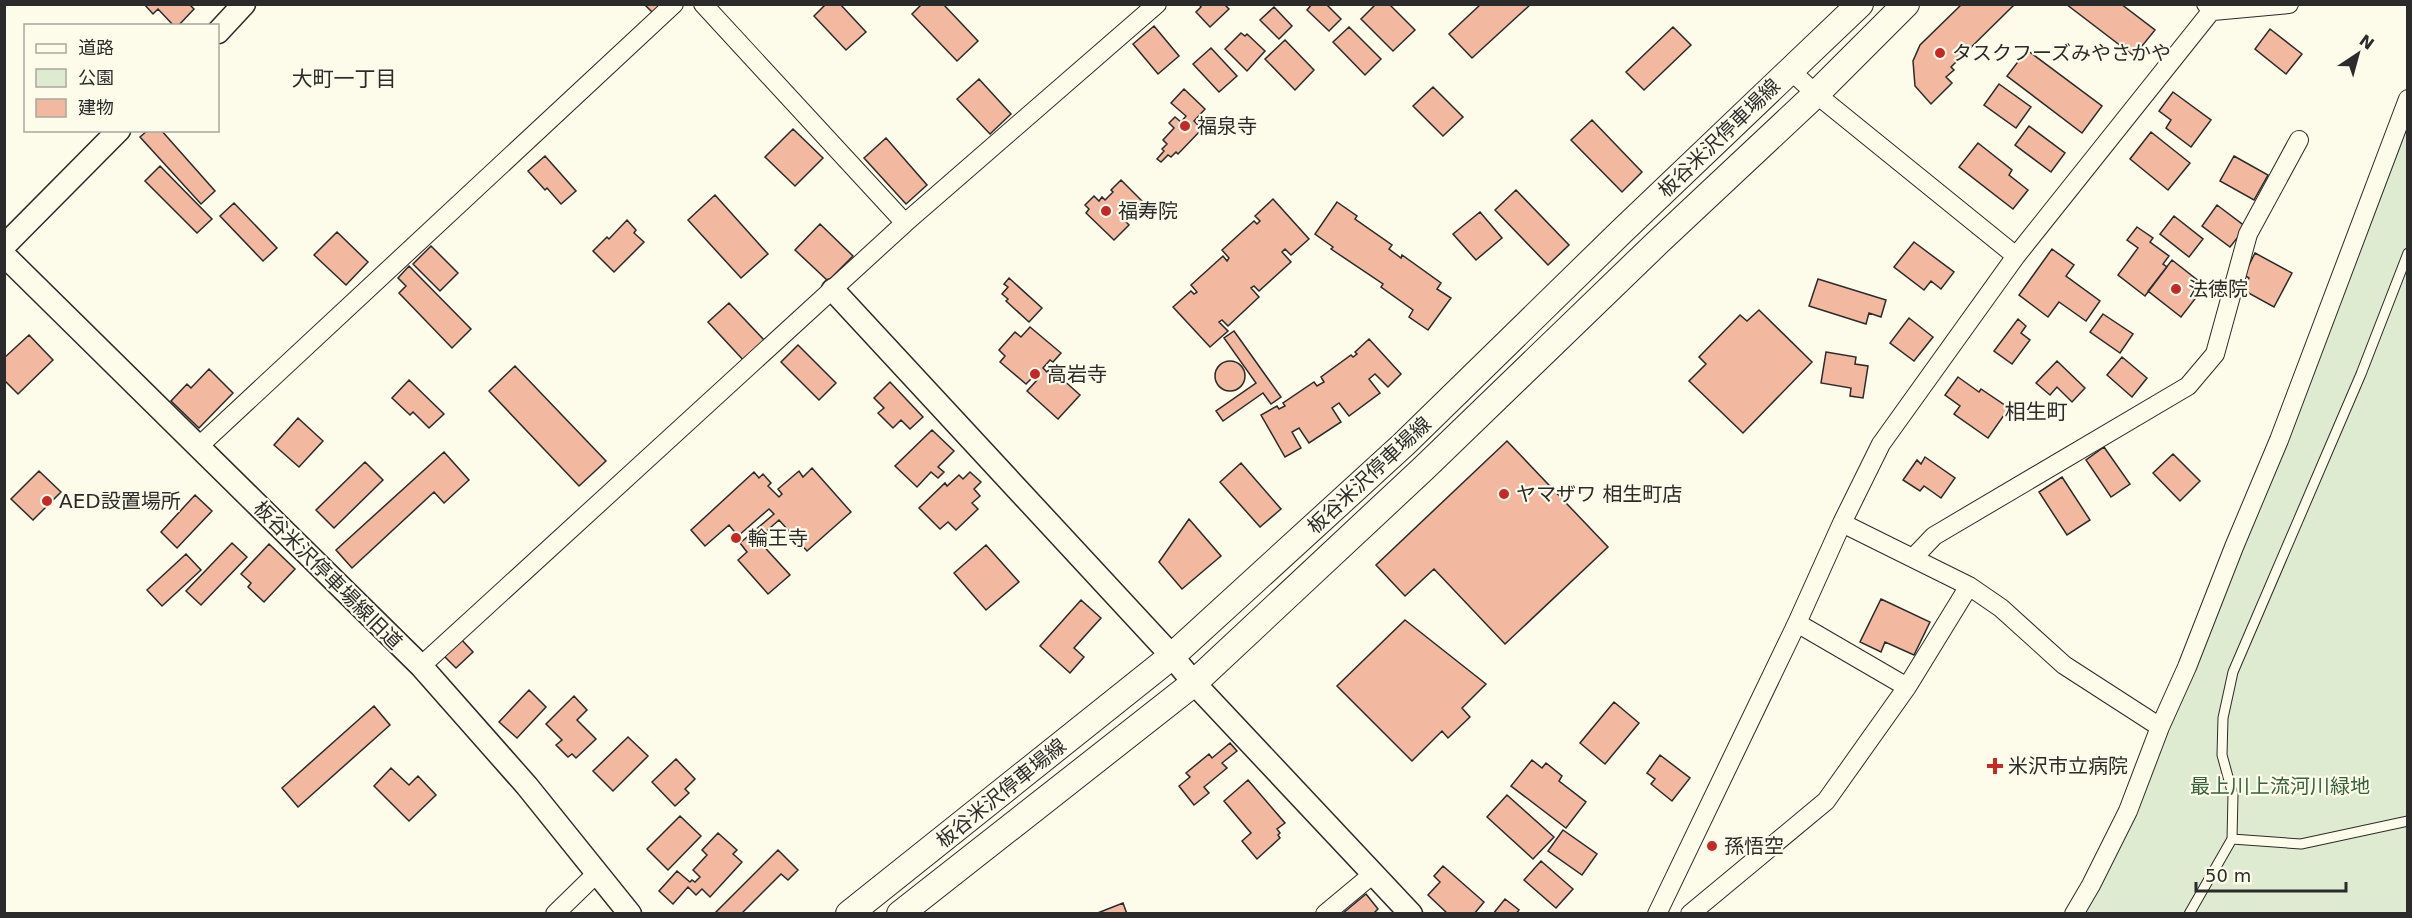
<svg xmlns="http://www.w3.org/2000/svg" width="2412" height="918" font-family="'DejaVu Sans','Noto Sans JP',sans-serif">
  <rect width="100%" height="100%" fill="#fdfbea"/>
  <path fill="#deebd1" stroke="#74746e" stroke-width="1.5" d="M2407,121V913L2080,914Z"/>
  <path fill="#f2b8a0" stroke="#2b2b2b" stroke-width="1.5" d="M144,4H189L194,9L178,26H174L158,9L153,14Z
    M644,4H661L653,13Z
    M826,4H840L866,32L846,50L814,16Z
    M922,4H943L978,41L957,61L912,14Z
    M1199,4H1224L1229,9L1210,27L1196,12L1201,7Z
    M1312,4H1326L1341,19L1329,31L1307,10Z
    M1376,4H1389L1415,30L1393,51L1361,19Z
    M1481,4H1531L1472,58L1449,34Z
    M1962,4H2015L1951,67L1954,70L1946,77L1952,83L1931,104L1915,86L1913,61L1920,45Z
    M2066,4H2121L2155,30L2134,56Z
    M1274,7L1292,26L1279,39L1260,20Z
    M1154,26L1179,56L1158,74L1133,44Z
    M1349,27L1381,59L1365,75L1333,42Z
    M1673,27L1691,45L1644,90L1626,72Z
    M2270,29L2302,54L2286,74L2255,49Z
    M1241,33L1245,36L1247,34L1265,51L1247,71L1225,49Z
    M1285,40L1314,70L1295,90L1265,59Z
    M1211,48L1237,76L1219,92L1193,64Z
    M2027,50L2102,106L2082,133L2007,76Z
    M979,79L1011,114L990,134L957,99Z
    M1999,84L2031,107L2016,128L1984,105Z
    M1433,87L1463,117L1443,136L1413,106Z
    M1184,89L1205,109L1194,121L1202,129L1178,154L1176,152L1171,157L1168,155L1161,162L1157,159L1164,151L1162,149L1167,144L1163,140L1174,128L1169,123L1175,117L1181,122L1186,116L1171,103Z
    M2173,92L2211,120L2191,147L2166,128L2171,120L2159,111Z
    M1592,120L1642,172L1622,192L1571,140Z
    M2029,126L2065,153L2051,172L2015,145Z
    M793,129L823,158L795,186L765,157Z
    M148,130H161L215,191L201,204L140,137Z
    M2151,132L2190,163L2168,190L2130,159Z
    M886,138L927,185L906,204L864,158Z
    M1978,143L2012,170L2009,175L2028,190L2013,209L1959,167Z
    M545,156L576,191L561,204L547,188L545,190L528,171Z
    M2234,156L2268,175L2254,200L2220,181Z
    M160,166L212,219L197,233L145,181Z
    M1121,180L1143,202L1132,213L1127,208L1120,215L1129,225L1114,240L1086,213L1089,209L1085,205L1094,196L1099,201L1102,197L1105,200L1113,192L1111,190Z
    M1516,190L1569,245L1548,265L1495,210Z
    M715,195L768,254L741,278L688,220Z
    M1273,199L1309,239L1291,255L1285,249L1282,252L1291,262L1259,291L1254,286L1251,288L1259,297L1228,326L1222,320L1219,322L1228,331L1210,347L1173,307L1191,291L1194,294L1197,292L1191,285L1223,256L1227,261L1229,258L1222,250L1254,221L1257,224L1260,221L1255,216Z
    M1337,202L1357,216L1355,219L1392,245L1389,249L1401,258L1402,255L1441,283L1437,289L1451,298L1428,330L1409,317L1413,310L1381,287L1383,284L1331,249L1333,247L1315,234Z
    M234,203L277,248L263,261L220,216Z
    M2217,205L2246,227L2230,247L2202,226Z
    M1480,212L1502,238L1476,260L1453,234Z
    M2174,216L2203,239L2189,257L2160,234Z
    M627,220L636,230L634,233L644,242L614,272L593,251L607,237L609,239Z
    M820,224L853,256L828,281L795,250Z
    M2137,227L2153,238L2150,242L2169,256L2163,264L2167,267L2145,296L2118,275L2138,248L2127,240Z
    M337,232L368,262L346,285L314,255Z
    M1914,242L1954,272L1941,289L1931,281L1924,290L1894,267Z
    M431,246L458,273L440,291L413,264Z
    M2052,249L2074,265L2066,276L2100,301L2086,321L2059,302L2048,317L2019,295Z
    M2255,253L2292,273L2274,307L2243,290L2249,278L2244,275Z
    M2172,260L2205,286L2181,317L2148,291Z
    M409,266L471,329L452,348L399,293L406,286L398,278Z
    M1009,278L1042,308L1029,322L1006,301L1008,299L1002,294L1008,287L1004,284Z
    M1818,279L1886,300L1881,317L1869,313L1866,324L1809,306Z
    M729,303L766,342L745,362L708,322Z
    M1759,310L1812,362L1743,433L1689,381L1706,364L1699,357L1740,315L1747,321Z
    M2103,314L2133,334L2120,353L2090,332Z
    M1909,318L1933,337L1914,361L1890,343Z
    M2018,319L2026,326L2021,333L2030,340L2012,364L1994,351Z
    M1030,327L1061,353L1053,362L1050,360L1043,368L1047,372L1050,368L1080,395L1058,419L1027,391L1038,379L1034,376L1026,384L1000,362L1005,356L999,350L1015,332L1021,337Z
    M1234,331L1281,397L1271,404L1263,393L1223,421L1216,411L1256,383L1224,338Z
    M29,335L53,360L18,394L4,380V358Z
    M1369,339L1401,374L1388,387L1375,374L1369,379L1380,393L1349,416L1339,403L1332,408L1341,422L1309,443L1299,428L1292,432L1301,448L1285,457L1261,415L1277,406L1279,409L1285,406L1283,403L1314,382L1317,386L1324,382L1321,377L1351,355L1353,357L1357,354L1355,352Z
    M798,345L836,383L819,400L781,362Z
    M1826,352L1856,357L1855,364L1868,366L1863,398L1850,396L1851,388L1821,383Z
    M2122,357L2147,378L2132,397L2107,375Z
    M2057,361L2085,388L2072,402L2057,387L2050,395L2036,383Z
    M1215 376a15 15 0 1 1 30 0a15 15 0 1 1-30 0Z
    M515,366L606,461L579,486L489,391Z
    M209,369L233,393L199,428L171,401L187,384L191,388Z
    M1958,377L1979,392L1981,389L2009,408L1988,438L1954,414L1960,406L1945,395Z
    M409,380L444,414L429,428L413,412L410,415L392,398Z
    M890,382L923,417L910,429L901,420L893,428L878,413L884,408L874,398Z
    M298,418L323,441L299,467L274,445Z
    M932,430L954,451L938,467L944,472L938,478L931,472L917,487L895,466Z
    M1507,441L1608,547L1505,644L1434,569L1405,596L1376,565Z
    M2104,447L2130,484L2111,497L2086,460Z
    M444,452L469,480L444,503L434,492L352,568L336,550Z
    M2173,454L2200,481L2180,501L2153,473Z
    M1925,457L1955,478L1941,498L1924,486L1920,491L1903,480L1917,460L1921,464Z
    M365,462L383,480L334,528L316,510Z
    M1241,463L1281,509L1260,527L1220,482Z
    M812,468L851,512L807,551L779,520L752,544L754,546L759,541L790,575L768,594L738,560L747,552L740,543L774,514L769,509L738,536L729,525L705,546L691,530L754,472L759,478L763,474L771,483L768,486L779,497L782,494L778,489L799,471L803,477Z
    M39,471L61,492L33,520L11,499Z
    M970,472L981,482L974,489L980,496L972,503L978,509L956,530L948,522L940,529L919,508L945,483L947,486L959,475L963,479Z
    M2062,477L2090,520L2067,535L2039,492Z
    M195,495L212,511L177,548L161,532Z
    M1189,519L1221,556L1182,589L1159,562Z
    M232,543L247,557L201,605L186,591Z
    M269,544L295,569L264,602L248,587L251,583L241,574Z
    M986,545L1019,582L986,610L954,573Z
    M186,554L201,570L162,606L147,590Z
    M1881,599L1930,622L1914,655L1885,642L1881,652L1860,642Z
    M1081,600L1101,618L1074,648L1084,657L1070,673L1040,646Z
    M1405,620L1486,684L1462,708L1470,717L1448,738L1442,731L1412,761L1337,686Z
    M460,638L473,652L456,668L443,655Z
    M529,690L546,707L517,738L499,722Z
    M574,696L587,710L577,720L596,739L576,758L572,754L568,757L556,745L562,740L546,724Z
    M1614,702L1639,723L1605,764L1580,743Z
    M374,706L390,725L298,807L282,788Z
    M628,737L648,756L613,791L593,771Z
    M1230,743L1237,751L1222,763L1227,768L1204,787L1209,793L1194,805L1179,786L1190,777L1186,773L1209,754L1212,758Z
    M1660,755L1690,778L1672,801L1651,784L1655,779L1647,773Z
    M676,759L695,779L685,789L689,793L675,806L652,782Z
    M1532,760L1542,768L1546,763L1562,776L1559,781L1586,802L1566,828L1511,786Z
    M391,768L409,785L418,776L436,795L409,821L374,786Z
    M1248,780L1285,823L1277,829L1280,833L1278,835L1280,838L1257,859L1242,841L1251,833L1224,801Z
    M1507,795L1554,837L1533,859L1487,817Z
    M680,816L701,836L668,870L647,849Z
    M1563,830L1597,854L1582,875L1548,851Z
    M718,833L737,850L733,854L742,862L710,897L702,889L696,895L688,887L673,904L659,891L677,871L690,882L692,880L695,882L700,877L693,870L707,855L702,850Z
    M778,850L798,870L788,880L781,874L741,914H714Z
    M1541,861L1573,889L1556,908L1524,880Z
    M1443,866L1484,902L1474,914H1448L1428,895L1440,882L1434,876Z
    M1366,894L1378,909L1373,914H1342Z
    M1505,899L1519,910L1516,914H1493Z
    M1123,903L1127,914H1095Z"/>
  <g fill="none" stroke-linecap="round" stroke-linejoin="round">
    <g stroke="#2b2b2b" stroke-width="11">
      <path id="service" d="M2232,839L2301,844L2408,821
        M2189,914L2232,839L2233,795L2222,755L2223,718L2233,672L2361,374L2408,253"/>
    </g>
    <g stroke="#2b2b2b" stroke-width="20">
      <path id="minor" d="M703,4L905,223
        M2206,4L2213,11L2289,4
        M1790,70L1816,94L2016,256
        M198,447L674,4
        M1842,523L1969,586L2001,608L2064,665L2160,727
        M1913,558L1934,536L2188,386L2215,354L2248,234L2299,140
        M1797,623L1907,687L1969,586
        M421,666L905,223L1157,4
        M555,914L597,873
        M1325,914L1373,874
        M1657,914L1797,623L1842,523L1881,444L2016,256L2217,4
        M1690,914L1826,801L1907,687
        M2074,914L2091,885L2128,811L2160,727L2187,667L2234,547L2279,440L2408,99"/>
    </g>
    <g stroke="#2b2b2b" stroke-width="25">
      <path id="tertiary" d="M218,32L244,4
        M4,246L119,130
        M4,255L421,666L527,786L630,914
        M833,290L1172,656L1194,683L1411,914"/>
    </g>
    <g stroke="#2b2b2b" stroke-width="28">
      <path id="secondary" d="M849,914L1172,656L1404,444L1621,232L1860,4
        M900,914L1194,683L1424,468L1657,243L1816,94L1906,4"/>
    </g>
    <use href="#service" stroke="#fdfbea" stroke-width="9"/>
    <use href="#minor" stroke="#fdfbea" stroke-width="18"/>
    <use href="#tertiary" stroke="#fdfbea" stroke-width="22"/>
    <use href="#secondary" stroke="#fdfbea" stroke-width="26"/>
  </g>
  <g fill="#c62828" stroke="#fdfbea" stroke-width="2">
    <circle cx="1940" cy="53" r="6"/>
    <circle cx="1185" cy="126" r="6"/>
    <circle cx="1106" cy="211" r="6"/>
    <circle cx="2176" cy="289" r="6"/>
    <circle cx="1035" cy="374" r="6"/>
    <circle cx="1504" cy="494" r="6"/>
    <circle cx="47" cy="501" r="6"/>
    <circle cx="736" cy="538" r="6"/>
    <path d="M1992 757h6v6h6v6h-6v6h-6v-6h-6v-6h6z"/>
    <circle cx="1712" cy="846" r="6"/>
  </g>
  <g text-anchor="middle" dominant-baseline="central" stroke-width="4.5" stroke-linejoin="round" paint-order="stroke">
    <g font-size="20" fill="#2b2b2b" stroke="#fdfbea" text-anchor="start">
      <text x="1952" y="53">タスクフーズみやさかや</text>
      <text x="1197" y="126">福泉寺</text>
      <text x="1118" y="211">福寿院</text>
      <text x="2188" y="289">法徳院</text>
      <text x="1047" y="374">高岩寺</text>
      <text x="1516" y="494">ヤマザワ 相生町店</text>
      <text x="59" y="501">AED設置場所</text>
      <text x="748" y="538">輪王寺</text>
      <text x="2008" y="766">米沢市立病院</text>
      <text x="1724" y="846">孫悟空</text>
    </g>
    <g font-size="20" fill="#2b2b2b" stroke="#fdfbea">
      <text transform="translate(1719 138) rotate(-44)">板谷米沢停車場線</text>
      <text transform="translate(1369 475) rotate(-43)">板谷米沢停車場線</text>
      <text transform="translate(328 575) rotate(45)">板谷米沢停車場線旧道</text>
      <text transform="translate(1001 793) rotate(-39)">板谷米沢停車場線</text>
    </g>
    <g font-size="20" fill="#34623c" stroke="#fdfbea">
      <text x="2280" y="786">最上川上流河川緑地</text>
    </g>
    <g font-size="21" fill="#2b2b2b" stroke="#fdfbea">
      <text x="344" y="79">大町一丁目</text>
      <text x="2036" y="412">相生町</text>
    </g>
  </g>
  <rect width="2412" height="918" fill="none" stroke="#2b2b2b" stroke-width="12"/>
  <rect x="24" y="24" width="195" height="108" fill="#fdfbea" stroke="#a9a89e" stroke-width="1.5"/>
  <rect x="36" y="44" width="30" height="9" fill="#fdfbea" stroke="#a9a89e" stroke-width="1.5"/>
  <text x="78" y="54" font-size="18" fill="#2b2b2b">道路</text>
  <rect x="36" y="69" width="30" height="18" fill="#deebd1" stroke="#a9a89e" stroke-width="1.5"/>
  <text x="78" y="84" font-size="18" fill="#2b2b2b">公園</text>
  <rect x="36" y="99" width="30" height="18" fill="#f2b8a0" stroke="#a9a89e" stroke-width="1.5"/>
  <text x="78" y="114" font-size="18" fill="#2b2b2b">建物</text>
  <g transform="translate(2358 54) rotate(36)" stroke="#fdfbea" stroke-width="4.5" paint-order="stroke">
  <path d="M0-4.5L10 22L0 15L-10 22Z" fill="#2b2b2b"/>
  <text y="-9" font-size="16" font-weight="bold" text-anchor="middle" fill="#2b2b2b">N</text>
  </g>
  <path d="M2196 882v9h150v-9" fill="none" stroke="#2b2b2b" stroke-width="3"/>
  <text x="2205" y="882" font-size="18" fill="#2b2b2b" stroke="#fdfbea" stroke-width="4.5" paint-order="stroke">50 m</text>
</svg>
